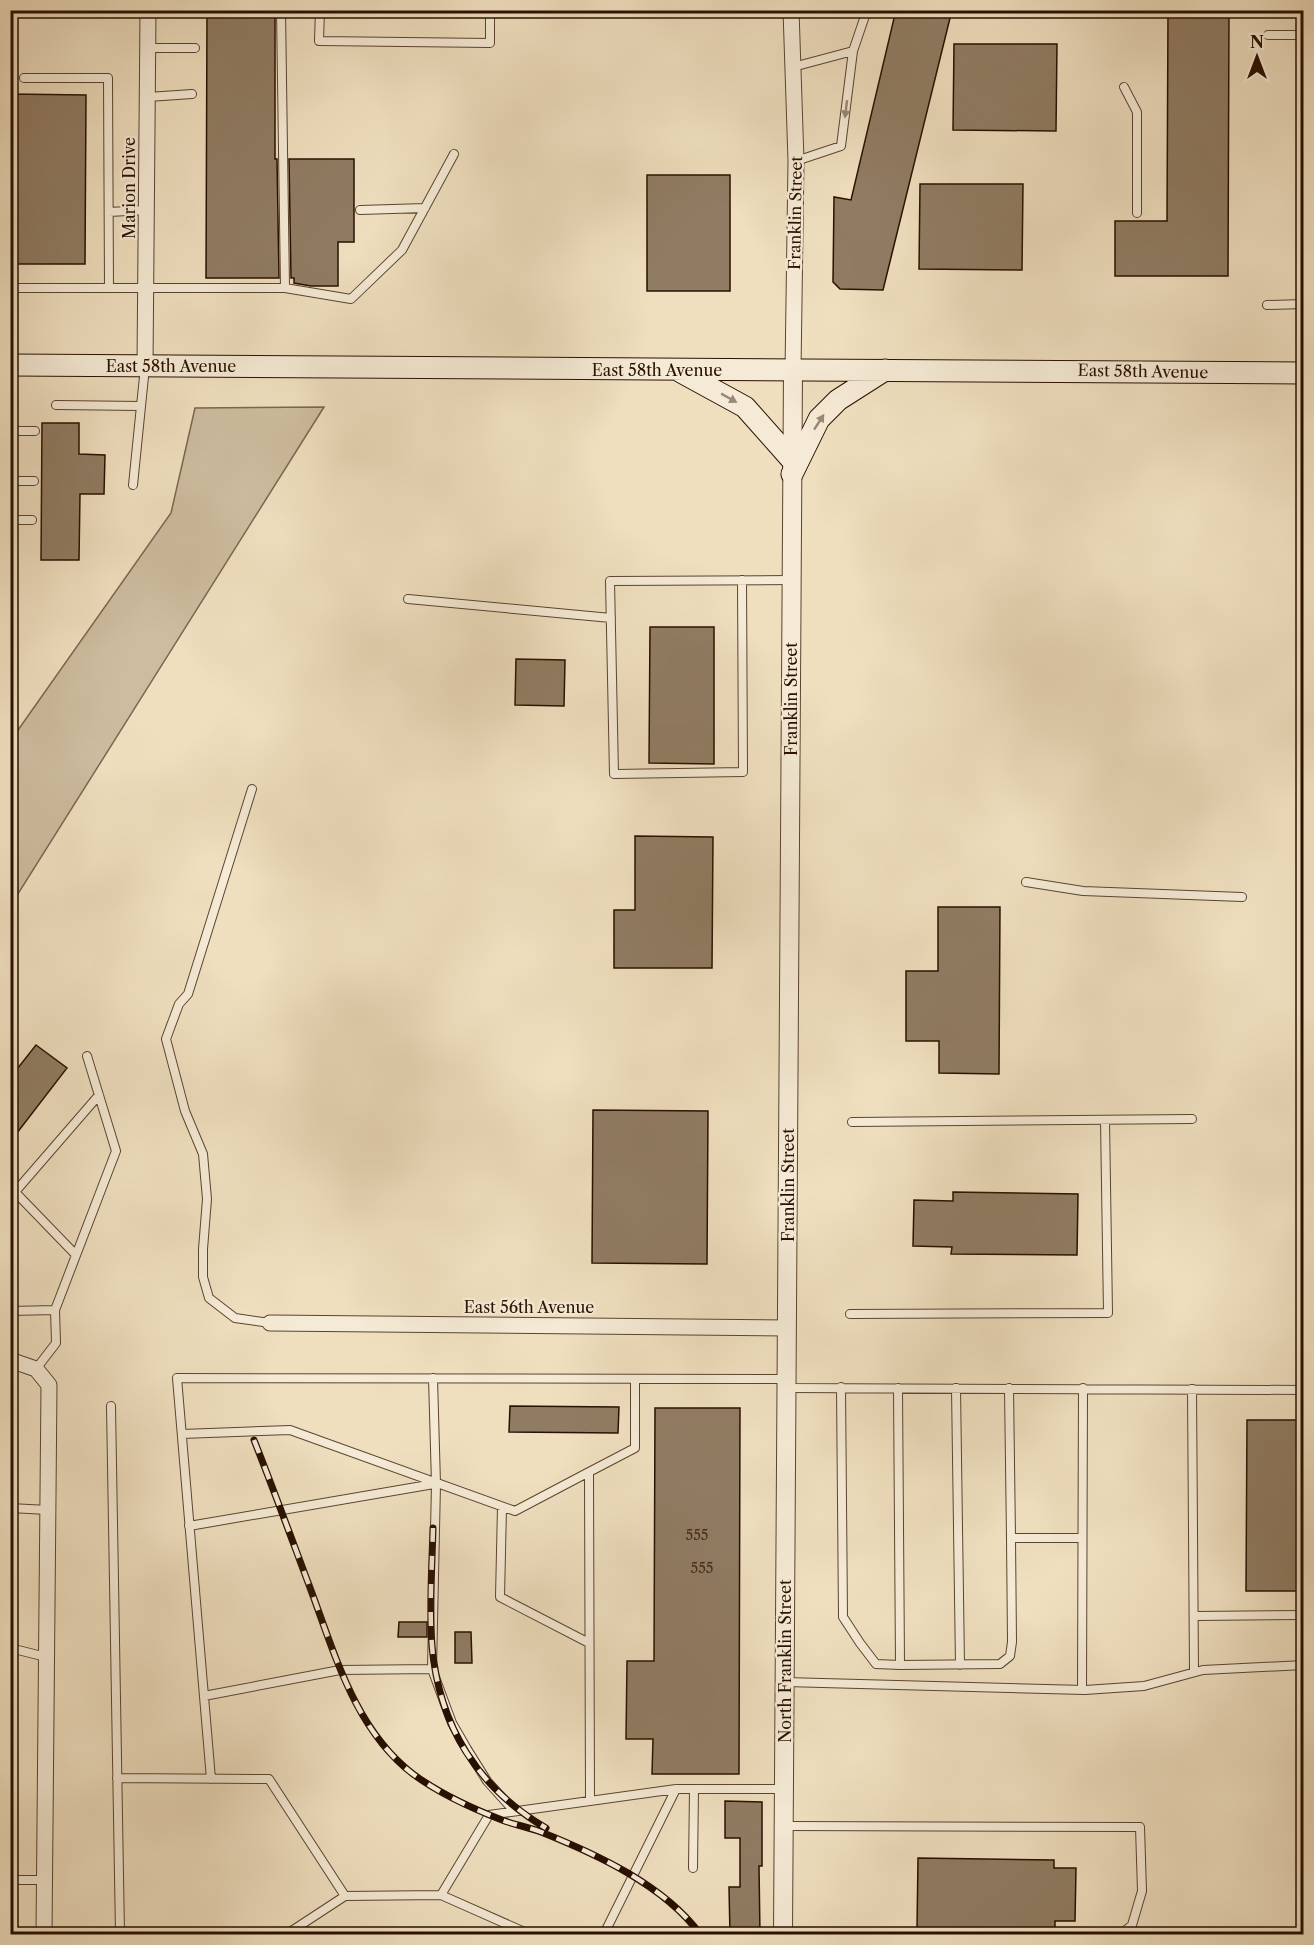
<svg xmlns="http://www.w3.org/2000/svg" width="1314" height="1945" font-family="'Libre Caslon Text',serif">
  <rect width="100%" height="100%" fill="#efdfbf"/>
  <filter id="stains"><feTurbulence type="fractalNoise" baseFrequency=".00333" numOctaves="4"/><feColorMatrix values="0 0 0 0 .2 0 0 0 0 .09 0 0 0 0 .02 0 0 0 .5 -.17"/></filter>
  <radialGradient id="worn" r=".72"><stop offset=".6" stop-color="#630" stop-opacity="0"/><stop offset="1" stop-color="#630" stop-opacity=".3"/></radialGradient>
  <path fill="#cdbc9f" stroke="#7b6650" stroke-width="1.5" d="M324,407L11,905V740L171,513L195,408Z"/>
  <path fill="#907c63" stroke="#291000" stroke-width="1.5" d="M207,10H275V159H277L279,278H206Z
    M896,10H952L883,290L840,289L833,282L834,197L851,200Z
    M1168,11H1229L1228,276H1115V221H1167Z
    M954,44H1057L1056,131L953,130Z
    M10,94L86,95L85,264H10Z
    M289,159H354V242H338V286H311L294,283V278H291Z
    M647,175H730V291H647Z
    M920,184H1023L1022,270L919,269Z
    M42,423H79V454L105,455L104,494H80L79,560H41Z
    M650,627H714V764L649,763Z
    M516,659L565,660L564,706L515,705Z
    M635,836L713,837L712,968H614V910H635Z
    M938,907H1000L999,1074L939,1073V1041H906V971H938Z
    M36,1045L67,1068L10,1142V1078Z
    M593,1110L708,1111L707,1264L592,1263Z
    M953,1192L1078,1194L1077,1255L951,1254L952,1247L913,1246L914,1200L953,1201Z
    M510,1406L619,1407L618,1433L509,1432Z
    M655,1408H740L739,1774H652L653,1739H626L627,1661H654Z
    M1247,1420H1304V1591H1246Z
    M399,1622H427V1637H398Z
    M455,1632H471L472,1663H455Z
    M725,1801L762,1802V1866H759L760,1935H730L729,1887H740V1838H725Z
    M918,1858L1054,1860V1868H1076L1075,1921H1055V1932L917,1930Z"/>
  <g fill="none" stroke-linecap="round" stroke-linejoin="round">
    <g stroke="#5a4430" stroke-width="10">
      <path id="service" d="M320,10L319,41L490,43V10
        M1268,35H1304
        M148,48H195
        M793,67L853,51L867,10
        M24,78H108L109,288
        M1124,87L1137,112V213
        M148,97L192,94
        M796,161L841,146L853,51
        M360,210L425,208
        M109,212L146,210
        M14,288H285L281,10
        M285,288L351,299L402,250L454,154
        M1267,305L1304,304
        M56,405L141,406L145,367
        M10,431H35
        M10,481H34
        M133,485L141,406
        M10,520H32
        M742,580L743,772L614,774L610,581L792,580
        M408,599L611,618
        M252,789L188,994L179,1004L166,1039L185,1111L203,1154L207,1199L203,1249V1277L209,1298L235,1318L270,1323
        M1026,882L1083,891L1242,897
        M852,1122L1192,1119
        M76,1255L15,1192L99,1095
        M55,1310L116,1151L87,1056
        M10,1311L55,1310L56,1343L36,1369
        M850,1314L1108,1313L1105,1120
        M433,1378L436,1484L432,1669L452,1723L467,1749L487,1781L514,1811
        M841,1387L843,1617L860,1643L876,1664L900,1665L1000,1664L1010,1656L1012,1642L1011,1538H1082
        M787,1388L1304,1390
        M898,1388L900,1665
        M956,1388L960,1665
        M1009,1388L1011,1538
        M1192,1389L1194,1672
        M111,1406L120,1934
        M182,1434L290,1430L515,1511L589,1472
        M502,1507L500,1597L589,1643
        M10,1508L48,1510
        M189,1526L434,1484
        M1194,1616L1304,1615
        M10,1648L46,1657
        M785,1682L1085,1690L1144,1686L1203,1670L1304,1665
        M1082,1690L1083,1388
        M204,1696L340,1670L432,1669
        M117,1778L269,1779L345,1896
        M211,1779L177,1378L786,1379
        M590,1800L589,1472L635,1448V1379
        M784,1826L1140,1827L1142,1891L1132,1925L1121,1934
        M693,1868L694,1789
        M10,1880H44
        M441,1895L489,1815L676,1789H783
        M287,1934L345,1896L441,1895L529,1934
        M604,1934L676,1789"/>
    </g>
    <g stroke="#5a4430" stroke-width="17">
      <path id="minor" d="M791,10L796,161L793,371
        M145,366L148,10
        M270,1323L787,1328
        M10,1360L36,1369L49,1385L44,1934"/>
    </g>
    <g stroke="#5a4430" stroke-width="20">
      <path id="tertiary" d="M783,1934L793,371"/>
    </g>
    <g stroke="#291000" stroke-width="23">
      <path id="secondary" d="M10,365L1304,373
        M681,372L745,407L792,460
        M792,474L819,419L838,400L885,370"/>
    </g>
    <use href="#service" stroke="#f5ead5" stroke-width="8"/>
    <use href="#minor" stroke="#f5ead5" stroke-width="15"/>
    <use href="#tertiary" stroke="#f5ead5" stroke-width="18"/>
    <use href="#secondary" stroke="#f5ead5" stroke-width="21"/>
    <g stroke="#291000" stroke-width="7">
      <path id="rail" d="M254,1440C273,1488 291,1537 309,1585C334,1651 354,1729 413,1774C440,1794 471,1808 502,1820C515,1825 528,1827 541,1832C596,1854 664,1885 700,1934
        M433,1528C432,1567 429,1607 432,1646C439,1726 478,1788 546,1828"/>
    </g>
    <use href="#rail" stroke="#f5ead5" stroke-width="4.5" stroke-dasharray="14" stroke-linecap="butt"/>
  </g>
  <defs><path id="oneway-solid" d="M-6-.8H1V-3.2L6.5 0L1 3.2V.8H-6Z" transform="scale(1.5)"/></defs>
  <g fill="#998875">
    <use href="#oneway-solid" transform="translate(846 109) rotate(97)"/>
    <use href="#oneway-solid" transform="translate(729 398) rotate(29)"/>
    <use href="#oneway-solid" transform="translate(819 422) rotate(-57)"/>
  </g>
  <g text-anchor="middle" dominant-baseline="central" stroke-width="4.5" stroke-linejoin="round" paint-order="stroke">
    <g font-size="14" fill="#432b19">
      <text x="697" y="1535">555</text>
      <text x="702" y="1568">555</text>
    </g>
    <g font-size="16" fill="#291000" stroke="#f5ead5">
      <text transform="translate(129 188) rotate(-90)">Marion Drive</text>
      <text transform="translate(795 213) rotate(-89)">Franklin Street</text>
      <text x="171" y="366">East 58th Avenue</text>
      <text x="657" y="370">East 58th Avenue</text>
      <text transform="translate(1143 371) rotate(1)">East 58th Avenue</text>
      <text transform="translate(791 699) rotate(-90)">Franklin Street</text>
      <text transform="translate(788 1185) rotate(-90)">Franklin Street</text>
      <text x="529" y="1307">East 56th Avenue</text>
      <text transform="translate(785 1661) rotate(-90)">North Franklin Street</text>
    </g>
  </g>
  <rect width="1314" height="1945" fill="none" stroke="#efdfbf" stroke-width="36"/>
  <rect x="12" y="12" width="1290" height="1921" fill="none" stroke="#291000" stroke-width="3"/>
  <rect x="18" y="18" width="1278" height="1909" fill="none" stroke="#291000" stroke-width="1.5"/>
  <g transform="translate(1257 57)" stroke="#f5ead5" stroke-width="4.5" paint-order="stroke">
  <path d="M0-4.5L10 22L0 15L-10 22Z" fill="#291000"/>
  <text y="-9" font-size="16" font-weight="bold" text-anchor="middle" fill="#291000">N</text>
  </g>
  <rect width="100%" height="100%" filter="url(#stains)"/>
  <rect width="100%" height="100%" fill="url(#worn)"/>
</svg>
